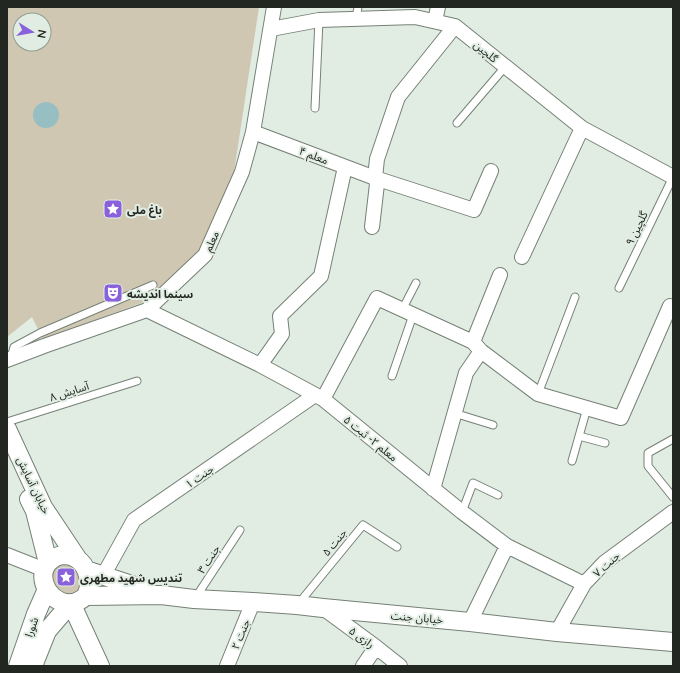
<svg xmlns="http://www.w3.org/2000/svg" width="680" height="673" font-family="Lato,'Noto Sans Arabic',sans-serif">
  <rect width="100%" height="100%" fill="#e1ede2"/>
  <path fill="#cfc7b2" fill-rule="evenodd" d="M7,7H259L234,172L205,246L144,302L43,339L32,317L7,337ZM20,20H44V44H20Z
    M63,564C66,565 70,565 72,567C78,571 83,584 78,590C77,591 74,593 73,593C57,598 43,571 63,564Z"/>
  <path fill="#96bec3" d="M33 115a13 13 0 1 1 26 0a13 13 0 1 1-26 0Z"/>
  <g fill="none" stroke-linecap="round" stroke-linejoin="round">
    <g stroke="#768076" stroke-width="9">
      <path id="service" d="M356,19L358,7
        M315,108L319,20
        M457,123L505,67
        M619,288L673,177
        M402,310L416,283
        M11,358L14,347L40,333L153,285
        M392,376L413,315
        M538,394L575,297
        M454,413L493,425
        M7,422L137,381
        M579,436L605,443
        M673,439L648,453V466L673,497
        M572,461L587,408
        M462,512L473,483L498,495
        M196,597L240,530
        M299,603L363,525L397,547"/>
    </g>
    <g stroke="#768076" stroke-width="16">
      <path id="minor" d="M435,21L438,7
        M271,29L319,20L415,17L455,26L582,128L673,177
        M253,132L375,178L474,210L491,171
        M372,227L377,184L375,178L377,159L398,97L455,26
        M522,257L582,128
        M147,310L260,365L323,399L462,512L507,546L584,584
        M473,342L500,275
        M7,360L44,346L147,310L205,255L242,172L253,132L274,7
        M260,365L282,334L280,316L321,276L345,167
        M323,399L377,298L473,342L481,351L538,394L621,418L670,306L673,307
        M433,489L466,373L481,351
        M7,555L45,570
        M103,576L134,520L315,395
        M323,608L376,647L400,666
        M470,622L507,546
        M557,632L584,584L604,563L673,512
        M227,666L253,602
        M363,666L376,647"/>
    </g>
    <g stroke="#768076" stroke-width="20">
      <path id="tertiary" d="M7,429L43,507L77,558
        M29,499L35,511L48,563
        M62,555C67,555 73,556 77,559C87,565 93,584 86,595C85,598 80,600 77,602C53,610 33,578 49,562C53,558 57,556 62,555Z
        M86,570L147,590
        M86,596L161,595L194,599L253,602L297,605L323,608L470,622L557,632L673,642
        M18,666L36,614L47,589
        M33,666L47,631L71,603L100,666"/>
    </g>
    <use href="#service" stroke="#fff" stroke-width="7"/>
    <use href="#minor" stroke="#fff" stroke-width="14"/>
    <use href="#tertiary" stroke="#fff" stroke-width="18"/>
  </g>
  <defs>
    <g id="sight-square" transform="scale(1)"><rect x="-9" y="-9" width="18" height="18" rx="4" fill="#8961dc" stroke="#e1ede2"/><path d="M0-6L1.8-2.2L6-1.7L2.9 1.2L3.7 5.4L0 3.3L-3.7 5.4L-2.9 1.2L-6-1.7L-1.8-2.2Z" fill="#fff"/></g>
    <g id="theatre-square" transform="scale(1)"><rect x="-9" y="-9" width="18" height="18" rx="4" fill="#8961dc" stroke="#e1ede2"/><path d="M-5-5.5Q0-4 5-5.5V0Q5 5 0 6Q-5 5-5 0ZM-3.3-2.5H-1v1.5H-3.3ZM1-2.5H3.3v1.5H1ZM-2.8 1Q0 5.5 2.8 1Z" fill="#fff"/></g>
  </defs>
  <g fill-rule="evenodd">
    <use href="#sight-square" x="113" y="209"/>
    <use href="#theatre-square" x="113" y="293"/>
    <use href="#sight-square" x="66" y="577"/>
  </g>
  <g text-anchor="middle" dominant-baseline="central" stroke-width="4" stroke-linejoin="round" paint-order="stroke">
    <g font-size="11" fill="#222722" stroke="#e1ede2">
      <text transform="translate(486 51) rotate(39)">گلچین</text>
      <text transform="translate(314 155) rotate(21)">معلم ۴</text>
      <text transform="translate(636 228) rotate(-64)">گلچین ۹</text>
      <text transform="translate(211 241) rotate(-66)">معلم</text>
      <text transform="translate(69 391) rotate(-18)">آسایش ۸</text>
      <text transform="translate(371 438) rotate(39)">معلم ۲- ثبت ۵</text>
      <text transform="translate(199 476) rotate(-35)">جنت ۱</text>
      <text transform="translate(34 485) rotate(64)">خیابان آسایش</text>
      <text transform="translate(334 542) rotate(-51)">جنت ۵</text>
      <text transform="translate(208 559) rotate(-57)">جنت ۳</text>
      <text transform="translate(606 564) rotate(-42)">جنت ۷</text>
      <text transform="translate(417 617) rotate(5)">خیابان جنت</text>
      <text transform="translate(31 627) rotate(-71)">شورا</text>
      <text transform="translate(240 634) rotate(-68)">جنت ۲</text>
      <text transform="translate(362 637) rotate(36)">رازی ۵</text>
    </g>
    <g font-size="11" font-weight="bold" fill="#222722" stroke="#e1ede2" text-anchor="start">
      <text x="127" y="209">باغ ملی</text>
      <text x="127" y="293">سینما اندیشه</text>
      <text x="80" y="577">تندیس شهید مطهری</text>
    </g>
  </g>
  <rect width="680" height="673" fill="none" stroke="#222722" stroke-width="16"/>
  <g transform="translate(32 32) rotate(101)"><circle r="19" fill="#e1ede2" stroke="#959e95"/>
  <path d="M0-3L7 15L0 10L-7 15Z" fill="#8961dc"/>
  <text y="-6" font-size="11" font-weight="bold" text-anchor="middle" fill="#222722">N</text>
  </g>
</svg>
